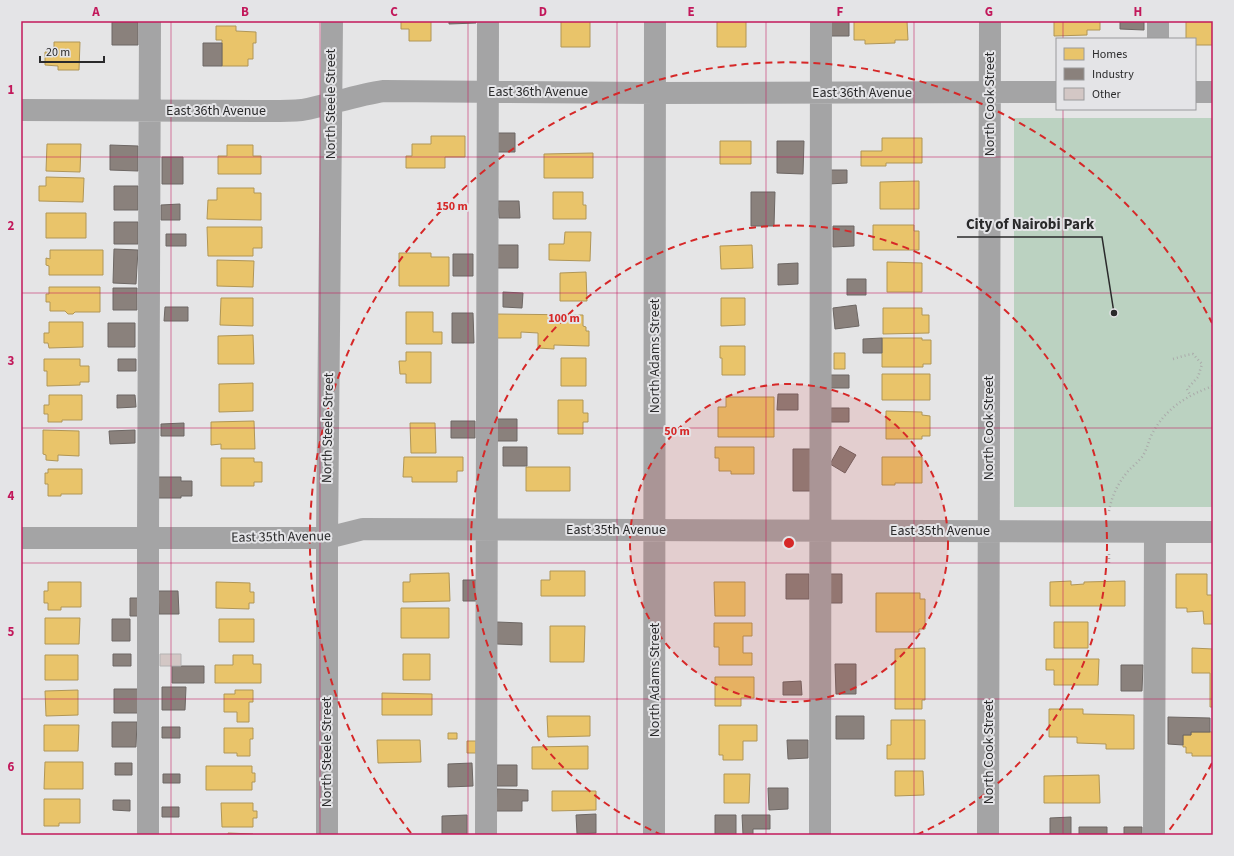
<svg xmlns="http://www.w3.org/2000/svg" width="1234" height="856" font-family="'Source Sans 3',sans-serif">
  <rect width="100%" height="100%" fill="#e5e5e6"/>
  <path fill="#bbd2c1" d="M1014,118H1213V507H1014Z"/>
  <path fill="#e9c46a" stroke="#b09657" d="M401,21H431V41H409V29H401Z
    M561,21H590V47H561Z
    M717,21H746V47H717Z
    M854,21H907L908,40H895V43L865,44V40H854Z
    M1054,21H1100V30H1087V35L1054,36Z
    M1186,21H1213V45H1195V39H1186Z
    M216,26H236V31L256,32V43H253V59H248V66H222V40H216Z
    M54,42H80L79,70H58V66L45,65V52H54Z
    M431,136H465V157H445V168H406V156H412V144H431Z
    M882,138H922V163H886V166H861V151H882Z
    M720,141H751V164H720Z
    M47,144H81L80,172L46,171Z
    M227,145H253V156H261V174H218V156H227Z
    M593,153V178H544V154Z
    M46,177L84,178L83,202L39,201V186H46Z
    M919,181V209H880V182Z
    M217,188H254V193H261V220L207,219L208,200H217Z
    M553,192H583V205H586V219H553Z
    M46,213H86V238H46Z
    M873,225H914V231H919V250H873Z
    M207,227H262V248H253V256H208Z
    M565,232H591L590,261L549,260V244H564Z
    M752,245L753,268L721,269L720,246Z
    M50,250H103V275H49V266L46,265V258L50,259Z
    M399,253H431V257H449V286H399Z
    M217,260L254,261L253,287L217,286Z
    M887,262L922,263V292H887Z
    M586,272L587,301H560V273Z
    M49,287H100V312H75L73,314H68L65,311H50V302H46V294H49Z
    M221,298H253V326L220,325Z
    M721,298H745V325L721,326Z
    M883,308H922V315H929V333L883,334Z
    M406,312H433V332H442V344H406Z
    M495,314L583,315V326L586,327V331H589V346L554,345V349L538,348V333L521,332V338H495Z
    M49,322H83V347L49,348L48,343H44V333H49Z
    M253,335L254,364H218V336Z
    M882,338H922V340H931V364H923V367H882Z
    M720,346H745V375H722V358H720Z
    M406,352H431V383H406V374H400L399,361H406Z
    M834,353H845V369H834Z
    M561,358H586V386H561Z
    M44,359H80V366H89V382H80V385L47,386V371H44Z
    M882,374H930V400H882Z
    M253,383V411L219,412V384Z
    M49,395H82V420H62V422H48V414H44V405H49Z
    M726,397H774V437H718V407H726Z
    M558,400H583V413H588V422H583V434H558Z
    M886,411L922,412V415L930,416V436H922V439H886Z
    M254,421L255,449H221V444L211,445V422Z
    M410,423H435L436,453H411Z
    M43,430L79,431V456L58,455V461L46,460V455L43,454Z
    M715,447H754V474H731V471H719V458H715Z
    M404,457H463V471H457V482H412V477H403Z
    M882,457H922V483H895V485H882Z
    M221,458H254V462H262V482H254V486H221Z
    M526,467H570V491H526Z
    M48,469H82V494H61V496H48V484H45V473H48Z
    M550,571H585V596H541V580H550Z
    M449,573L450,601L403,602V582H410V574Z
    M1176,574H1207V595H1213V624H1204L1203,611L1187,612V608H1176Z
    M1071,581V585L1084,584V582L1125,581V606H1050V582Z
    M48,582H81V607H61V610H48V603H44V591H48Z
    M216,582L250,583V592H254V603H249V609L216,608Z
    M714,582H745V616H715Z
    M876,593H920V599H925V629H919V632H876Z
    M401,608H449V638H401Z
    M45,618H80L79,644H45Z
    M219,619H254V642H219Z
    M1054,622H1088V648H1054Z
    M714,623H752V636H743V653H752V665H719V647H714Z
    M550,626H585L584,662H550Z
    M925,648V700H922V709H895V649Z
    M1192,648L1213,649V707H1210V673H1192Z
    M403,654H430V680H403Z
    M45,655H78V680H45Z
    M233,655H253V664H261V683H215V665H233Z
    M1046,659H1099L1098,685H1054V670H1046Z
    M715,677H754V698H741V706H715Z
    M78,690V715L46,716L45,691Z
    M235,690H253V702H249V722H237V712H224V694H235Z
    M382,693L432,694V715H382Z
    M1049,709H1083V714L1134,715V749H1106V744L1077,743V737H1049Z
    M547,716H590V736L548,737Z
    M891,720H925V759H887V745H891Z
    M44,725H79L78,751H44Z
    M719,725H757V741H743V760H723V755H719Z
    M224,728H253V739H250V756H237V753H224Z
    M1191,732H1213V756H1192V753H1186V747H1183V735H1191Z
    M448,733H457V739H448Z
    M377,740H420L421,762L378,763Z
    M467,741H476V753H467Z
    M588,746V769H532V747Z
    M45,762H83V789H44Z
    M206,766H252V773H255V782H252V790H206Z
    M895,771H923L924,795L895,796Z
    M724,774H750L749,803H724Z
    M1099,775L1100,803H1044V776Z
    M552,791H596V810L552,811Z
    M44,799H80V823H59V826H44Z
    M221,803H253V811H257V818H253V827H222Z
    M228,833L253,834V835H228Z"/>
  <path fill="#8a817c" stroke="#6d6764" d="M449,21H476V23L449,24Z
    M830,21H849V36H830Z
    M1120,21H1144V30L1120,29Z
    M112,22H138V45H112Z
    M203,43H222V66H203Z
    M497,133H515V152H497Z
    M777,141H804L803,174L777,173Z
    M110,145L138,146V171L110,170Z
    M162,157H183V184H162Z
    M828,170H847V183L828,184Z
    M114,186H138V210H114Z
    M751,192H775L774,226H751Z
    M498,201H519L520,218H499Z
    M180,204V220H161V205Z
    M114,222H138V244H114Z
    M833,226H854V246L833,247Z
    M166,234H186V246H166Z
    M497,245H518V268H496Z
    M114,249L138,250L136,284L113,283Z
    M453,254H473V276H453Z
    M798,263V284L778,285V264Z
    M847,279H866V295H847Z
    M113,288H137V310H113Z
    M503,292L523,293L522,308L503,307Z
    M856,305L859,326L835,329L833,308Z
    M165,307H188V321H164Z
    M452,313H473L474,343H452Z
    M108,323H135V347H108Z
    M882,338V353H863V339Z
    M118,359H136V371H118Z
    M830,375H849V388H830Z
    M778,394H798V410H777Z
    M117,395H135L136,407L117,408Z
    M831,408H849V422H831Z
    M497,419H517V441H497Z
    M451,421H475V438H451Z
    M184,423V436H161V424Z
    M135,430V443L110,444L109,431Z
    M840,446L856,455L845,473L830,464Z
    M503,447H527V466H503Z
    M793,449H813V491H793Z
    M157,477H181V481H192V496H181V498H157Z
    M786,574H809V599H786Z
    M830,574H842V603H830Z
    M463,580H477V601H463Z
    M158,591H178L179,614H159Z
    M130,598H141V616H130Z
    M112,619H130V641H112Z
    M497,622L522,623V645L497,644Z
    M113,654H131V666H113Z
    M835,664H856V694H836Z
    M1121,665H1143L1142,691H1121Z
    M172,666H204V683H172Z
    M801,681L802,695H783V682Z
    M162,687H186L185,710H162Z
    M114,689H138V713H114Z
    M836,716H864V739H836Z
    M1168,717L1210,718V732H1191V735H1183V745L1168,744Z
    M112,722H137L136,747H112Z
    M162,727H180V738H162Z
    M787,740H808V758L788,759Z
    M115,763H132V775H115Z
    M472,763L473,786L448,787V764Z
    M497,765H517V786H497Z
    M163,774H180V783H163Z
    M768,788H788V809L769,810Z
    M497,789L528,790V801H522V811H496Z
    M113,800H130V811L113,810Z
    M162,807H179V817H162Z
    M596,814V833L577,834L576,815Z
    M467,815V835H442V816Z
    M715,815H736V835H715Z
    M742,815H770V829H753V835H743Z
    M1071,817V835H1050V818Z
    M1079,827H1107V835H1079Z
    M1124,827H1142V835H1124Z"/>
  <path fill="#d3c7c5" stroke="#b4b3b3" d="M160,654H181V666H160Z"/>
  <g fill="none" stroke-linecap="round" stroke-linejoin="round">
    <path stroke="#aaa" stroke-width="2.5" stroke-dasharray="1 3" stroke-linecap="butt" d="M1173,359L1187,355L1193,354L1202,364L1198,377L1187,389L1190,395
      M1109,511C1112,495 1118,483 1129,470C1133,466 1138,462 1142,457C1147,450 1148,442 1152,434C1166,408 1186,396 1213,386
      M1109,554V565"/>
    <path stroke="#a4a4a5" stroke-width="22" d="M1158,39V21
      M1195,92H1213
      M21,110L270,111C281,111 291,111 302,110C329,105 356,95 384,91L655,93L1057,92
      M21,538H327L363,529L1213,532
      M148,835V538L150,21
      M327,835V538L332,21
      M486,835L488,21
      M654,835L655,21
      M820,835L821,21
      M988,835L990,21
      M1154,835L1155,532"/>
  </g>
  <path fill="none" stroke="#c2185b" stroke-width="1" stroke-opacity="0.55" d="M171,21V835M320,21V835M468,21V835M617,21V835M766,21V835M914,21V835M1063,21V39M1063,109V835M21,157H1213M21,293H1213M21,428H1213M21,563H1213M21,699H1213"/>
  <circle cx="789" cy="543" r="159" fill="#d62828" fill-opacity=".12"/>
  <g fill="none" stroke="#d62828" stroke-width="2" stroke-dasharray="7 5">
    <circle cx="789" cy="543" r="159"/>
    <path d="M662 835A318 318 0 1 1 916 835"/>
    <path d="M1212 763A477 477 0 0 1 1167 833M411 833A477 477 0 1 1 1212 323"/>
  </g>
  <g text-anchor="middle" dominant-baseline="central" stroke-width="4" stroke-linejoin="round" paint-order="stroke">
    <g font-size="14" fill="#2a2a2b" stroke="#e4e4e7">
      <text x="538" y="92">East 36th Avenue</text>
      <text x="862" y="93">East 36th Avenue</text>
      <text transform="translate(331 104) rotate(-90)">North Steele Street</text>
      <text transform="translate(990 104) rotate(-90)">North Cook Street</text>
      <text x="216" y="111">East 36th Avenue</text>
      <text transform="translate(655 356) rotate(-90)">North Adams Street</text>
      <text transform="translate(328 428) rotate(-89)">North Steele Street</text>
      <text transform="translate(989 428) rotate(-90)">North Cook Street</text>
      <text x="616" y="530">East 35th Avenue</text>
      <text x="940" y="531">East 35th Avenue</text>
      <text transform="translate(281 537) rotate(-1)">East 35th Avenue</text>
      <text transform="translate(655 680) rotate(-90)">North Adams Street</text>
      <text transform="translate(327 752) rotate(-90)">North Steele Street</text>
      <text transform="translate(989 752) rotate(-90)">North Cook Street</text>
    </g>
  </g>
  <circle cx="789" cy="543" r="6" fill="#d62828" stroke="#e4e4e7" stroke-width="2"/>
  <g font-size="12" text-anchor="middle" font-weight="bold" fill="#d62828" stroke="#e4e4e7" stroke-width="4" stroke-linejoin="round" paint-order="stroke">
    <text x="452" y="210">150 m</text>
    <text x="564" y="322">100 m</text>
    <text x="677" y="435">50 m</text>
  </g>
  <path fill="none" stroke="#2a2a2b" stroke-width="1.5" d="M1114 313L1102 237H957"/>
  <circle fill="#2a2a2b" stroke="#e4e4e7" stroke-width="1.5" cx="1114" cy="313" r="4"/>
  <g font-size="15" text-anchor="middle" font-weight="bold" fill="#2a2a2b" stroke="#e4e4e7" stroke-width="4" stroke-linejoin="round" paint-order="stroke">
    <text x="1030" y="229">City of Nairobi Park</text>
  </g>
  <rect width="1234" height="856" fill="none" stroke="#e4e4e7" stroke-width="44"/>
  <rect x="1056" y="38" width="140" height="72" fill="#e4e4e7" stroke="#9a9a9c"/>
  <rect x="1064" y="48" width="20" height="12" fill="#e9c46a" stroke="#9a9a9c"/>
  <text x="1092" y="58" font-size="12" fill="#2a2a2b">Homes</text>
  <rect x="1064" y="68" width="20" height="12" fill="#8a817c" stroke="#9a9a9c"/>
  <text x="1092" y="78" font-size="12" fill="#2a2a2b">Industry</text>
  <rect x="1064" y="88" width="20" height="12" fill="#d3c7c5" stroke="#9a9a9c"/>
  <text x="1092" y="98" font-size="12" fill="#2a2a2b">Other</text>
  <path d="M40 56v6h64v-6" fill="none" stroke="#2a2a2b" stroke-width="2"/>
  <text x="46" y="56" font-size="12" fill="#2a2a2b" stroke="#e4e4e7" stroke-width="3" paint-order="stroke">20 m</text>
  <rect x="22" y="22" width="1190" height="812" fill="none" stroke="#c2185b" stroke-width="1.5"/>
  <g font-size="13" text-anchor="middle" font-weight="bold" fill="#c2185b">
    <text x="96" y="16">A</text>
    <text x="245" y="16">B</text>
    <text x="394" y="16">C</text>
    <text x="543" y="16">D</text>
    <text x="691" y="16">E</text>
    <text x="840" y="16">F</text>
    <text x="989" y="16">G</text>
    <text x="1138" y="16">H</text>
    <text x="11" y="94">1</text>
    <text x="11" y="230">2</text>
    <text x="11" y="365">3</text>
    <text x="11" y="500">4</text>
    <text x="11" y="636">5</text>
    <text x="11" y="771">6</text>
  </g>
</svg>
